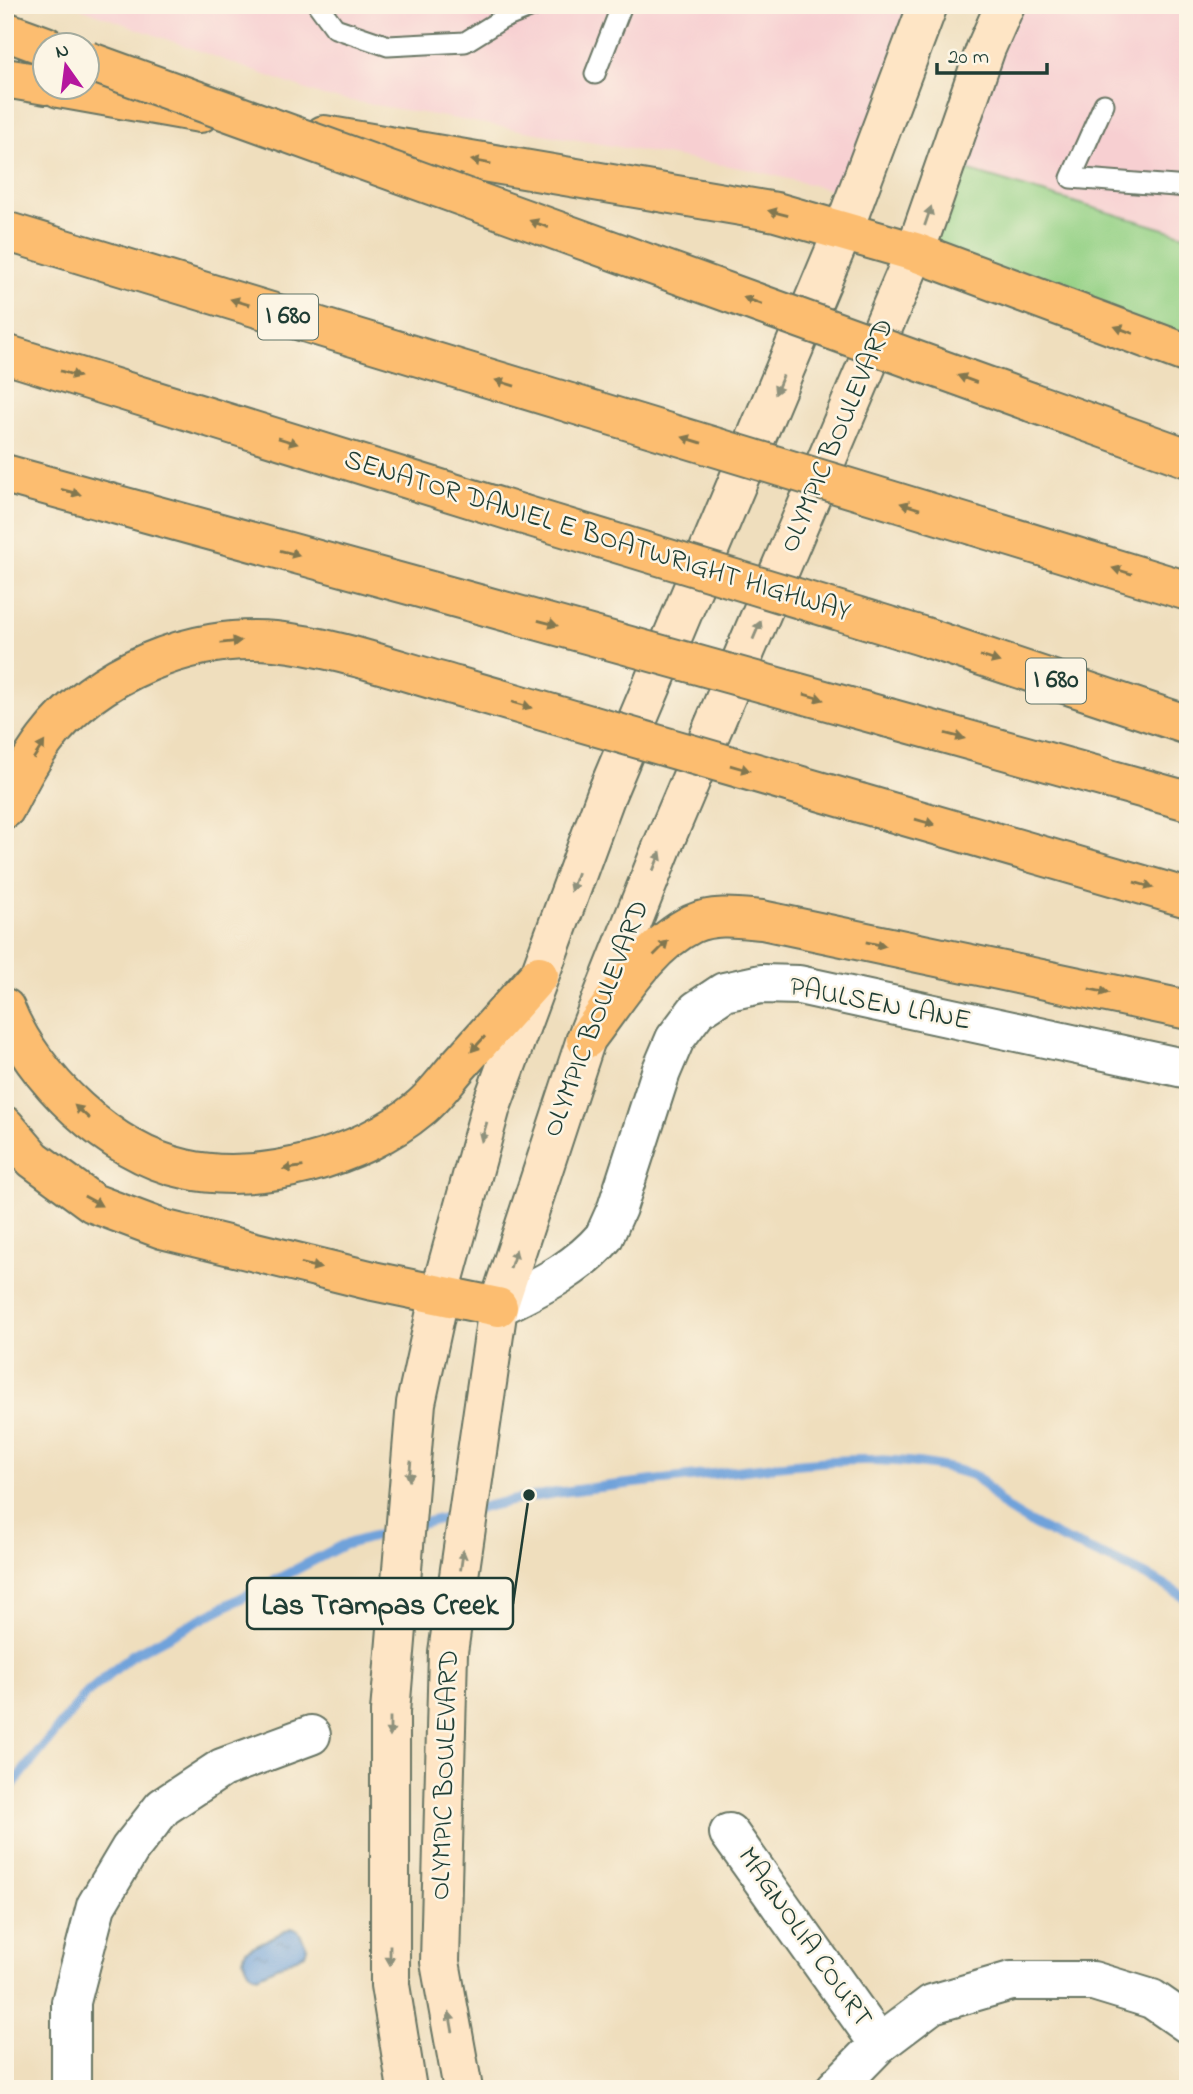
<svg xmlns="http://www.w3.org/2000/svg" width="1193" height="2094" font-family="'Indie Flower',sans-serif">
  <defs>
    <pattern id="water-ripples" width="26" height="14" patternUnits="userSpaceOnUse" patternTransform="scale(1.75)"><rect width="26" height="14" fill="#6fa2da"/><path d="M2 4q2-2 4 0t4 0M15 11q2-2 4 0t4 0" fill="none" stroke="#5b85b2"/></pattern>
  </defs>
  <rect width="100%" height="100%" fill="#fcf5e5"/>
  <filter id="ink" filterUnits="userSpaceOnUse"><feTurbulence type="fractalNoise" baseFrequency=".0143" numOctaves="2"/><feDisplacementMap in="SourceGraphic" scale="14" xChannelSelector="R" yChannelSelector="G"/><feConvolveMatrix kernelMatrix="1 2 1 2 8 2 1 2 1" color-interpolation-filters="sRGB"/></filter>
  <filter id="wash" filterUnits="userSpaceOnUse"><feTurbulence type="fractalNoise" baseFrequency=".00686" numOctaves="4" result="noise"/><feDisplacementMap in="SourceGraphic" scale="28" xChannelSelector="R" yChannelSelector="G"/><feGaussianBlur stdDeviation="1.57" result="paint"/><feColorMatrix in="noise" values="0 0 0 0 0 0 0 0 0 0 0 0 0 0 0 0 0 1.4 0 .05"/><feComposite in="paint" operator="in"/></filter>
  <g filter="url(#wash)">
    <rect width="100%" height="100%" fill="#efdebd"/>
    <path fill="#f7cfd1" d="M72,5H928L857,196L752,170L323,96Z
      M1005,5H1188V236L946,164Z"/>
    <path fill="#96d287" stroke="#5a885e" stroke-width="2" d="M946,164L1188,236V354L915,252Z"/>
    <path fill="url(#water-ripples)" stroke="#477087" stroke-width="2" d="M291,1928L298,1930L307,1947L305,1954L257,1976L250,1972L243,1959L246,1950Z"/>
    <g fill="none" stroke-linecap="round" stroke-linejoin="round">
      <path stroke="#6fa2da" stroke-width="10" d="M477,1509C544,1491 612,1486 681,1478C774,1467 878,1446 970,1474C985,1479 995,1501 1009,1510C1065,1547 1132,1561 1188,1600
        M413,1526L462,1513
        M5,1794L85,1695L132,1655L343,1545L398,1530"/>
    </g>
  </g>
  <g filter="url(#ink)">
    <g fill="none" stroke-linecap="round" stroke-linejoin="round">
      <g stroke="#687564" stroke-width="23">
        <path id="service" d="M318,5L335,28L388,46L465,42L502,19L537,5
          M595,74L622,5
          M1104,104L1071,178L1188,187"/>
      </g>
      <g stroke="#687564" stroke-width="42">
        <path id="minor" d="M498,1307C538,1287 575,1271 604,1237L617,1208L661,1072L675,1039L697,1010L724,992L761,984L799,985L1188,1069
          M729,1833L879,2044
          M71,2089V2002L96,1906L130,1849L163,1807L222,1768L311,1735
          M835,2089L879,2044L932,2004L1011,1981H1093L1152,1999L1188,2024"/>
      </g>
      <g stroke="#687564" stroke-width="42">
        <path id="secondary" d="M407,2089L390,1985V1712L416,1403L440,1293L491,1107L606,795L843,231L928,5
          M463,2089L440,1962L448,1652L498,1307L586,1039L663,845L915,252L986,48L1005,5"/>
      </g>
      <g stroke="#687564" stroke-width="42">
        <path id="motorway" d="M5,31L46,46
          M5,78L46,85
          M59,88L200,113
          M324,135L776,212L915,252L1188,354
          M5,231L570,403
          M5,354L521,514
          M1031,402L1188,458
          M5,474L482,605
          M975,526L1188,591
          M925,637L1188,725
          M889,718L1188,801
          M860,803L1188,898
          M5,809C17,785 29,761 45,740C95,673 193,633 275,641C336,647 397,670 456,686
          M5,1008C33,1078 110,1153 185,1169C258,1186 362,1157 419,1109C434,1097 446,1080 458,1066C485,1036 512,1005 539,975
          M586,1039C616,1001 647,946 692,924C714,914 739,918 762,920L1188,1010
          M5,1126L33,1159L93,1203L162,1229L373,1281L498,1307"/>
      </g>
      <use href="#service" stroke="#fff" stroke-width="19"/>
      <use href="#minor" stroke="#fff" stroke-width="38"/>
      <use href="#secondary" stroke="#fee5c5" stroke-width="38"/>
      <use href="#motorway" stroke="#fcbd6f" stroke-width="38"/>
      <g stroke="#687564" stroke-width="42" stroke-linecap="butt">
        <path id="motorway-bridge" d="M88,61L1031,402
          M570,403L975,526
          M521,514L925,637
          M482,605L889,718
          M456,686L860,803"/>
      </g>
      <use href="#motorway-bridge" stroke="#fcbd6f" stroke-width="38"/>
    </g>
    <defs><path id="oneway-solid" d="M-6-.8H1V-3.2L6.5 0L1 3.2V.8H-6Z" transform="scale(1.75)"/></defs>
    <g fill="#82774f">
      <use href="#oneway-solid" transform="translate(481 162) rotate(-170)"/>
      <use href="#oneway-solid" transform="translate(778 213) rotate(-166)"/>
      <use href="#oneway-solid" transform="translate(539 224) rotate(-160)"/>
      <use href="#oneway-solid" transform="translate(753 301) rotate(-160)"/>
      <use href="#oneway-solid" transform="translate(240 302) rotate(-163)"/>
      <use href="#oneway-solid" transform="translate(1124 330) rotate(-159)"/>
      <use href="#oneway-solid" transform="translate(70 374) rotate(17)"/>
      <use href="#oneway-solid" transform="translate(967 379) rotate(-160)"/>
      <use href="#oneway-solid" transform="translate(505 383) rotate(-163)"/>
      <use href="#oneway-solid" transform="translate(692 440) rotate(-163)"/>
      <use href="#oneway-solid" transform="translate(288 441) rotate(17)"/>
      <use href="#oneway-solid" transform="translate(71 492) rotate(15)"/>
      <use href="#oneway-solid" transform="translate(910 506) rotate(-163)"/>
      <use href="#oneway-solid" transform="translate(290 553) rotate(15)"/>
      <use href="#oneway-solid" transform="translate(1122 571) rotate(-163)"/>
      <use href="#oneway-solid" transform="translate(548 623) rotate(15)"/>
      <use href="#oneway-solid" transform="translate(231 642) rotate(-6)"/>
      <use href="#oneway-solid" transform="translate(990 659) rotate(18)"/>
      <use href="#oneway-solid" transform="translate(814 697) rotate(16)"/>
      <use href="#oneway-solid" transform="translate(522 705) rotate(16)"/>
      <use href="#oneway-solid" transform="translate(955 736) rotate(15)"/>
      <use href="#oneway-solid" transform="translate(39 750) rotate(-57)"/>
      <use href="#oneway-solid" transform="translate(740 768) rotate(16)"/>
      <use href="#oneway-solid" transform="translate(925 822) rotate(16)"/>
      <use href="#oneway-solid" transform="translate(1144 885) rotate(16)"/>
      <use href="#oneway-solid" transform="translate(876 944) rotate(12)"/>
      <use href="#oneway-solid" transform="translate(661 948) rotate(-45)"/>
      <use href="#oneway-solid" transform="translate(1099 991) rotate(12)"/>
      <use href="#oneway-solid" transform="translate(478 1044) rotate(132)"/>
      <use href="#oneway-solid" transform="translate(82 1112) rotate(-139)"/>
      <use href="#oneway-solid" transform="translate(293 1168) rotate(172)"/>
      <use href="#oneway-solid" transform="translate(93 1201) rotate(29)"/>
      <use href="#oneway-solid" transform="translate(311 1266) rotate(14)"/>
    </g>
    <g fill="#8e917c">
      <use href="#oneway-solid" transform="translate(928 216) rotate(-71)"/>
      <use href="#oneway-solid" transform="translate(779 385) rotate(113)"/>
      <use href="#oneway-solid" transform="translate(757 630) rotate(-67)"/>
      <use href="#oneway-solid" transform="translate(657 861) rotate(-68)"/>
      <use href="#oneway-solid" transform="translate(574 882) rotate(110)"/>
      <use href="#oneway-solid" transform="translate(484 1132) rotate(106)"/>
      <use href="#oneway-solid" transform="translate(513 1259) rotate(-72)"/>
      <use href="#oneway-solid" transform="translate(410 1471) rotate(95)"/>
      <use href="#oneway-solid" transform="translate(462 1560) rotate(-82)"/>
      <use href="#oneway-solid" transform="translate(390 1727) rotate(90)"/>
      <use href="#oneway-solid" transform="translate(390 1955) rotate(90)"/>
      <use href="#oneway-solid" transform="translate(451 2022) rotate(-100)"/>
    </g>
  </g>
  <g text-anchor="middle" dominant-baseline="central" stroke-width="5" stroke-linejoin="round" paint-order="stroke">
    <g fill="#fcf5e5" stroke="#617469" stroke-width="2">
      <rect x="258" y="294.5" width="60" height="45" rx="5"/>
      <rect x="1026" y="658.5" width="60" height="45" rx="5"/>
    </g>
    <g font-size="26" font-weight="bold" fill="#1f3d34">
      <text x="288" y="317">I 680</text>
      <text x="1056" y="681">I 680</text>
    </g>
    <g font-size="28" fill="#1f3d34" stroke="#fcf5e5">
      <text transform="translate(838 436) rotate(-67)">OLYMPIC BOULEVARD</text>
      <text transform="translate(597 537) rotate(17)">SENATOR DANIEL E BOATWRIGHT HIGHWAY</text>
      <text transform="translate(880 1005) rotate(11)">PAULSEN LANE</text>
      <text transform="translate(597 1019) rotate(-69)">OLYMPIC BOULEVARD</text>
      <text transform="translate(446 1775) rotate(-88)">OLYMPIC BOULEVARD</text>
      <text transform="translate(804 1938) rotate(55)">MAGNOLIA COURT</text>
    </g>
  </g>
  <path fill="none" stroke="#1f3d34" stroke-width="2.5" d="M529 1495L513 1604"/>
  <circle fill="#1f3d34" stroke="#fcf5e5" stroke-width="2.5" cx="529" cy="1495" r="7"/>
  <rect fill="#fcf5e5" stroke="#1f3d34" stroke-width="2.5" x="247" y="1578" width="266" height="51" rx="7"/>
  <g font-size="30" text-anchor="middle" font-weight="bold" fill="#1f3d34">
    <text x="380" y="1614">Las Trampas Creek</text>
  </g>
  <rect width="1193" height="2094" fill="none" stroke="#fcf5e5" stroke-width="28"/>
  <g transform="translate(66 66) rotate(346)"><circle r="33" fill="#fcf5e5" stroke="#a4ab9e" stroke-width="2"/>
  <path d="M0-5L12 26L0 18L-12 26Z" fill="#b5179e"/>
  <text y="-10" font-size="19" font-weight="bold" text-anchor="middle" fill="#1f3d34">N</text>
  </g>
  <path d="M937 63v10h110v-10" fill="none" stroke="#1f3d34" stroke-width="3.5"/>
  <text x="948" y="63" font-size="21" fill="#1f3d34" stroke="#fcf5e5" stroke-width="5" paint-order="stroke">20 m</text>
</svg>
